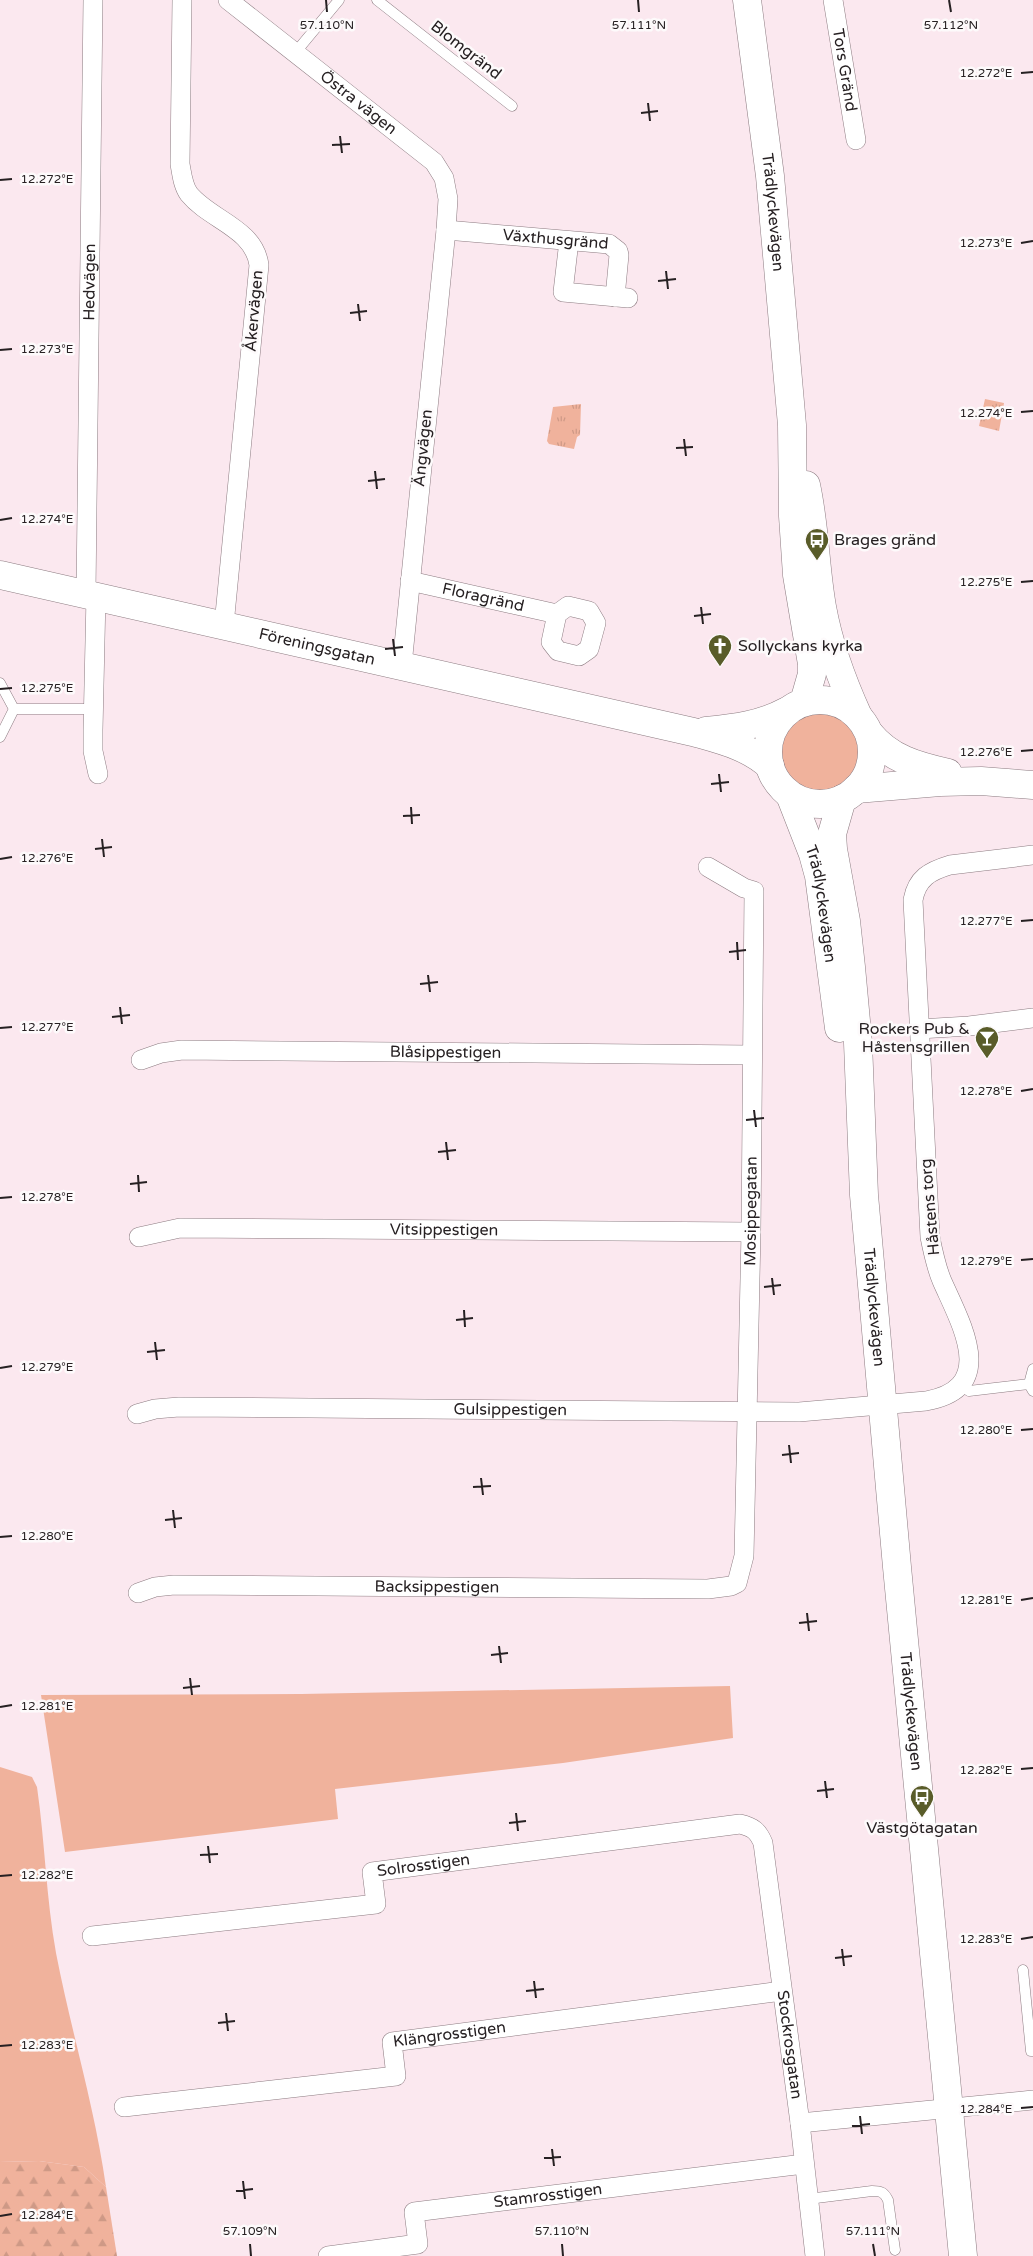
<svg xmlns="http://www.w3.org/2000/svg" width="1033" height="2256" font-family="'Varela Round',sans-serif">
  <defs>
    <pattern id="forest-firs" width="22" height="20" patternUnits="userSpaceOnUse" patternTransform="scale(1.25)"><rect width="22" height="20" fill="#f0b29c"/><path d="M5 1l3.5 6h-7zM16 11l3.5 6h-7z" fill="#ce9986"/></pattern>
    <pattern id="park-tufts" width="24" height="20" patternUnits="userSpaceOnUse" patternTransform="scale(1.25)"><rect width="24" height="20" fill="#f0b29c"/><path d="M3 7l-1-3M5 7V3M7 7l1-3M15 17l-1-3M17 17v-4M19 17l1-3" fill="none" stroke="#ce9986"/></pattern>
  </defs>
  <rect width="100%" height="100%" fill="#fbe8ef"/>
  <path fill="#f0b29c" d="M781 751a41 41 0 1 1 82 0a41 41 0 1 1-82 0Z
    M730,1686L733,1738L563,1763L335,1789L338,1819L65,1852L41,1695L301,1694Z
    M0,1767L32,1777L37,1787C45,1842 46,1898 56,1953C71,2031 95,2108 106,2187L84,2167L39,2161L0,2162Z"/>
  <path fill="url(#forest-firs)" d="M39,2161L84,2167L106,2187L117,2256H0V2162Z"/>
  <path fill="url(#park-tufts)" d="M985,399L1004,403L999,431L979,426Z
    M581,404L580,435L577,437L574,449L549,444L547,441L553,407Z"/>
  <g fill="none" stroke-linecap="round" stroke-linejoin="round">
    <g stroke="#8c7b81" stroke-width="11">
      <path id="lane" d="M377,0L512,106
        M295,53L339,0
        M0,683L14,709H93
        M0,737L14,709
        M1033,1369L1029,1384L1033,1391
        M960,1385L969,1391L1029,1384
        M1023,1970L1031,2051H1033
        M808,2199L872,2191C881,2191 884,2192 888,2200L895,2250"/>
    </g>
    <g stroke="#8c7b81" stroke-width="20">
      <g id="street">
        <path d="M182,0L180,164C182,175 183,186 189,194C210,220 254,228 259,265L224,625"/>
        <path id="s1" d="M228,0L434,162L444,178L448,199L446,230L402,665"/>
        <path id="s2" d="M833,0L856,140"/>
        <path id="s3" d="M446,230L609,244L618,251L619,255L615,297"/>
        <path d="M569,241L563,292L628,298"/>
        <path id="s4" d="M410,581L557,614L568,606L589,611L596,623L589,649L579,656L558,651L551,642L557,614"/>
        <path id="s5" d="M86,593L93,0"/>
        <path d="M96,596L93,730V751L98,774"/>
        <path d="M919,1029L969,1026L1033,1018"/>
        <path id="s6" d="M141,1060L161,1053L182,1050L752,1055"/>
        <path id="s7" d="M139,1237L180,1228L751,1232"/>
        <path id="s8" d="M137,1414L155,1409L179,1407L799,1412L926,1401C999,1388 961,1324 942,1281C936,1267 933,1252 930,1237L913,900C917,878 930,871 950,865L1033,855"/>
        <path id="s9" d="M138,1593L155,1587L174,1585L708,1589L731,1586L737,1583L744,1556L751,1232L754,891L744,888L708,867"/>
        <path id="s10" d="M92,1936L376,1904L372,1872L740,1824C753,1827 758,1831 763,1843L800,2123L815,2256"/>
        <path id="s11" d="M124,2107L396,2076L392,2042L782,1991"/>
        <path d="M800,2123L1033,2100"/>
        <path id="s12" d="M328,2256L418,2244L414,2212L804,2164"/>
      </g>
    </g>
    <g stroke="#8c7b81" stroke-width="29">
      <g id="secondary">
        <path id="s13" d="M747,0L770,176L792,425L793,516L797,575L812,664V674L804,702"/>
        <path d="M806,485C815,526 815,567 822,607C829,646 842,681 858,716"/>
        <path id="s14" d="M0,575L693,732C721,740 748,746 770,766"/>
        <circle cx="820" cy="752" r="52"/>
        <path d="M706,731C735,728 761,725 787,711"/>
        <path d="M869,733C890,759 917,766 948,773"/>
        <path d="M856,789L940,782L981,781L1033,785"/>
        <path id="s15" d="M790,795L813,854L819,876L839,1028"/>
        <path id="s16" d="M842,799L832,834L833,849L846,921L851,967L858,1043L864,1195L897,1567L963,2256"/>
      </g>
    </g>
    <use href="#lane" stroke="#fff" stroke-width="10"/>
    <use href="#street" stroke="#fff" stroke-width="19"/>
    <use href="#secondary" stroke="#fff" stroke-width="28"/>
  </g>
  <path fill="none" stroke="#262022" stroke-width="2" d="M326,0L327,12M638,0L639,12M949,0L951,12M1021,73L1033,72M648,103L650,121M641,113L658,111M340,136L342,153M332,145L350,144M0,180L12,179M1021,243L1033,241M666,271L668,289M658,281L676,279M358,304L360,321M350,313L367,311M0,350L12,349M1021,412L1033,411M684,439L686,456M676,448L693,447M375,471L377,489M368,481L385,479M0,520L12,518M1021,582L1033,581M701,607L703,624M694,616L711,614M393,639L395,656M385,649L403,647M0,689L12,688M1021,751L1033,750M719,774L721,792M711,784L729,782M411,807L412,824M403,816L420,815M102,839L104,857M95,849L112,847M0,859L12,857M1021,921L1033,920M737,942L738,960M729,952L746,950M428,975L430,992M420,984L438,982M120,1007L122,1024M112,1017L130,1015M0,1028L12,1027M1021,1091L1033,1089M754,1110L756,1127M746,1120L764,1118M446,1142L448,1160M438,1152L456,1150M138,1175L139,1192M130,1184L147,1182M0,1198L12,1197M1021,1260L1033,1259M772,1278L774,1295M764,1287L781,1285M464,1310L465,1327M456,1320L473,1318M155,1342L157,1360M147,1352L165,1350M0,1368L12,1366M1021,1430L1033,1429M789,1445L791,1463M782,1455L799,1453M481,1478L483,1495M473,1487L491,1486M173,1510L175,1528M165,1520L182,1518M0,1537L12,1536M1021,1600L1033,1598M807,1613L809,1631M799,1623L817,1621M499,1646L501,1663M491,1655L508,1653M190,1678L192,1695M183,1688L200,1686M0,1707L12,1705M1021,1769L1033,1768M825,1781L827,1798M817,1791L834,1789M516,1813L518,1831M509,1823L526,1821M208,1846L210,1863M200,1855L218,1854M0,1876L12,1875M1021,1939L1033,1937M842,1949L844,1966M835,1958L852,1956M534,1981L536,1998M526,1991L544,1989M226,2013L228,2031M218,2023L235,2021M0,2046L12,2045M1021,2108L1033,2107M860,2116L862,2134M852,2126L870,2124M552,2149L554,2166M544,2158L561,2157M243,2181L245,2199M236,2191L253,2189M0,2216L12,2214M250,2244L251,2256M562,2244L563,2256M873,2244L875,2256"/>
  <defs>
    <g id="bus-pin" transform="scale(1.25)"><path d="M0 17L-7.5 6A9.5 9.5 0 1 1 7.5 6Z" fill="#595c29" stroke="#fdfafb"/><path d="M-5-6H5V4H4V6H2V4H-2V6H-4V4H-5ZM-3.5-4V0h7V-4ZM-3.5 1.2v1.5H-2V1.2ZM2 1.2v1.5H3.5V1.2Z" fill="#fff"/></g>
    <g id="church-pin" transform="scale(1.25)"><path d="M0 17L-7.5 6A9.5 9.5 0 1 1 7.5 6Z" fill="#595c29" stroke="#fdfafb"/><path d="M-1.2-6h2.4v3.5h3.3v2.4h-3.3V6h-2.4V-.1h-3.3v-2.4h3.3Z" fill="#fff"/></g>
    <g id="bar-pin" transform="scale(1.25)"><path d="M0 17L-7.5 6A9.5 9.5 0 1 1 7.5 6Z" fill="#595c29" stroke="#fdfafb"/><path d="M-6-5H6L.8 .8V4.5H3.5V6h-7V4.5H-.8V.8Z" fill="#fff"/></g>
  </defs>
  <g fill-rule="evenodd">
    <use href="#bus-pin" x="817" y="540"/>
    <use href="#church-pin" x="720" y="646"/>
    <use href="#bar-pin" x="987" y="1038"/>
    <use href="#bus-pin" x="922" y="1797"/>
  </g>
  <g text-anchor="middle" dominant-baseline="central" stroke-width="5" stroke-linejoin="round" paint-order="stroke">
    <g font-size="16" fill="#262022" stroke="#fdfafb">
      <text transform="translate(466 50) rotate(38)">Blomgränd</text>
      <text stroke="none"><textPath href="#s2" startOffset="71">Tors Gränd</textPath></text>
      <text stroke="none"><textPath href="#s1" startOffset="166">Östra vägen</textPath></text>
      <text stroke="none"><textPath href="#s13" startOffset="214">Trädlyckevägen</textPath></text>
      <text stroke="none"><textPath href="#s3" startOffset="110">Växthusgränd</textPath></text>
      <text stroke="none"><textPath href="#s5" startOffset="311">Hedvägen</textPath></text>
      <text transform="translate(254 311) rotate(-85)">Åkervägen</text>
      <text transform="translate(423 448) rotate(-84)">Ängvägen</text>
      <text stroke="none"><textPath href="#s4" startOffset="75">Floragränd</textPath></text>
      <text stroke="none"><textPath href="#s14" startOffset="325">Föreningsgatan</textPath></text>
      <text stroke="none"><textPath href="#s15" startOffset="114">Trädlyckevägen</textPath></text>
      <text stroke="none"><textPath href="#s6" startOffset="306">Blåsippestigen</textPath></text>
      <text transform="translate(930 1207) rotate(-95)">Håstens torg</text>
      <text stroke="none"><textPath href="#s9" startOffset="974">Mosippegatan</textPath></text>
      <text stroke="none"><textPath href="#s7" startOffset="306">Vitsippestigen</textPath></text>
      <text stroke="none"><textPath href="#s16" startOffset="512">Trädlyckevägen</textPath></text>
      <text stroke="none"><textPath href="#s8" startOffset="374">Gulsippestigen</textPath></text>
      <text stroke="none"><textPath href="#s9" startOffset="300">Backsippestigen</textPath></text>
      <text stroke="none"><textPath href="#s16" startOffset="918">Trädlyckevägen</textPath></text>
      <text stroke="none"><textPath href="#s10" startOffset="370">Solrosstigen</textPath></text>
      <text stroke="none"><textPath href="#s11" startOffset="366">Klängrosstigen</textPath></text>
      <text stroke="none"><textPath href="#s10" startOffset="924">Stockrosgatan</textPath></text>
      <text stroke="none"><textPath href="#s12" startOffset="258">Stamrosstigen</textPath></text>
    </g>
    <g font-size="16" fill="#262022" stroke="#fdfafb" text-anchor="start">
      <text x="834" y="540">Brages gränd</text>
      <text x="738" y="646">Sollyckans kyrka</text>
      <text x="970" y="1029" text-anchor="end">Rockers Pub &amp;<tspan x="970" dy="18">Håstensgrillen</tspan></text>
      <text x="922" y="1828" text-anchor="middle">Västgötagatan</text>
    </g>
  </g>
  <g font-size="12" text-anchor="middle" fill="#262022" stroke="#fdfafb" stroke-width="5" stroke-linejoin="round" paint-order="stroke">
    <text x="327" y="29">57.110°N</text>
    <text x="639" y="29">57.111°N</text>
    <text x="951" y="29">57.112°N</text>
    <text x="986" y="77">12.272°E</text>
    <text x="47" y="183">12.272°E</text>
    <text x="986" y="247">12.273°E</text>
    <text x="47" y="353">12.273°E</text>
    <text x="986" y="417">12.274°E</text>
    <text x="47" y="523">12.274°E</text>
    <text x="986" y="586">12.275°E</text>
    <text x="47" y="692">12.275°E</text>
    <text x="986" y="756">12.276°E</text>
    <text x="47" y="862">12.276°E</text>
    <text x="986" y="925">12.277°E</text>
    <text x="47" y="1031">12.277°E</text>
    <text x="986" y="1095">12.278°E</text>
    <text x="47" y="1201">12.278°E</text>
    <text x="986" y="1265">12.279°E</text>
    <text x="47" y="1371">12.279°E</text>
    <text x="986" y="1434">12.280°E</text>
    <text x="47" y="1540">12.280°E</text>
    <text x="986" y="1604">12.281°E</text>
    <text x="47" y="1710">12.281°E</text>
    <text x="986" y="1774">12.282°E</text>
    <text x="47" y="1879">12.282°E</text>
    <text x="986" y="1943">12.283°E</text>
    <text x="47" y="2049">12.283°E</text>
    <text x="986" y="2113">12.284°E</text>
    <text x="47" y="2219">12.284°E</text>
    <text x="250" y="2235">57.109°N</text>
    <text x="562" y="2235">57.110°N</text>
    <text x="873" y="2235">57.111°N</text>
  </g>
</svg>
